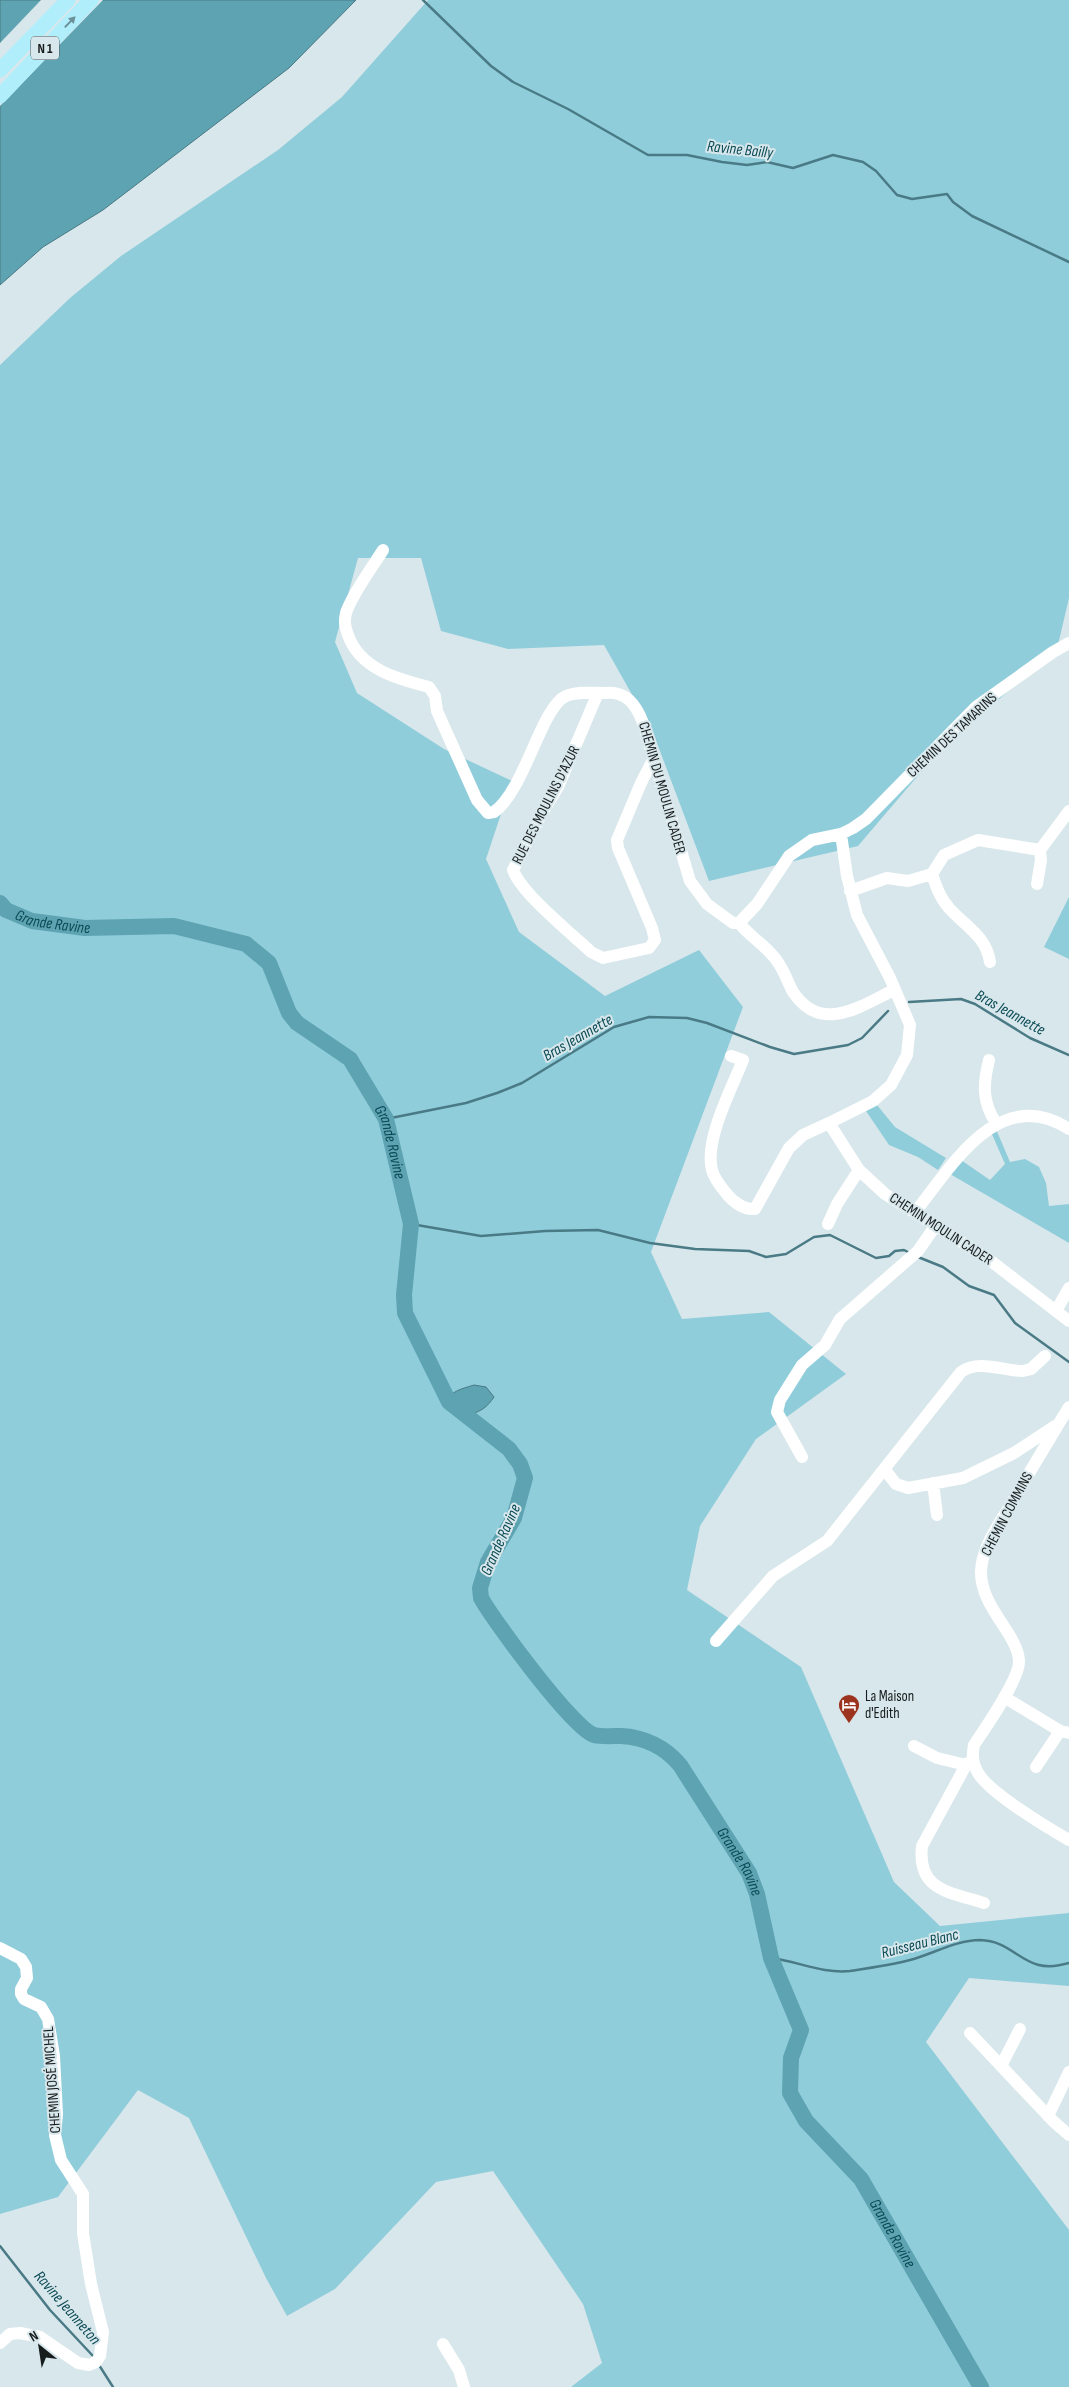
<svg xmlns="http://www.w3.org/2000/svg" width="1069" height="2387" font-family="'Sofia Sans Condensed',sans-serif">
  <rect width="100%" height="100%" fill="#d8e7eb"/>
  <path fill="#90cddb" d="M428,0H1069V598L1057,649L939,751L858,846L709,881L652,730L604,645L508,649L441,631L421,558H358L335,642L357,693L444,749L512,781L486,859L519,932L605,996L699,950L743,1007L651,1252L682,1319L769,1312L846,1374L756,1439L700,1526L687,1590L801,1667L894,1882L940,1926L1069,1913V1986L969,1978L926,2042L1069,2230V2387H571L602,2363L583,2304L493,2171L436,2182L335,2289L287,2316L266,2278L189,2118L138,2090L58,2197L0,2214V365L70,298L121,256L278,150L342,97Z
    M1069,897V959L1044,947Z
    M877,1105L895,1127L946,1158L938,1170L918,1157L889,1145L866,1111Z
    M996,1129L1010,1162L1025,1159L1039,1167L1046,1183L1049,1206L1069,1204V1243L950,1174L961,1160L990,1180L1005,1164L991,1132Z"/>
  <path fill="#5ea3b1" stroke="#497a85" d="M0,0H356L289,68L103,210L43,247L0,285Z
    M474,1385L486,1387L494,1397C481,1417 462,1419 444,1403C451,1391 461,1389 474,1385Z"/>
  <path fill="#d8e7eb" d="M41,0H103L0,106V43Z"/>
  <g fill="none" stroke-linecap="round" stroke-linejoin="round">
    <path stroke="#497a85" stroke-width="2.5" d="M423,0L491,66L513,82L568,109L648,155H687L722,162L747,165L767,162L793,168L833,155L863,162L876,171L897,195L912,199L947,194L953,202L972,216L1069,262
      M909,1002L961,999L975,1004L1030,1038L1069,1055
      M386,1119L466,1103L497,1093L522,1083L614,1027L649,1017L687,1018L707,1023L770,1047L794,1054L848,1045L862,1038L888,1011
      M411,1224L481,1236L545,1231L598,1230L650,1243L695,1249L749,1251L766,1257L786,1254L814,1237L830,1235L876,1258L889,1256L895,1251L904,1250L910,1253
      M918,1257L943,1267L969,1286L994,1295L1015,1323L1069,1362
      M771,1958C797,1961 823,1974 850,1971C870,1968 891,1965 910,1960C933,1954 956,1940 980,1940C1018,1941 1023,1977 1069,1963
      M0,2246L50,2310L93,2356
      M99,2365L113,2387"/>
    <path stroke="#5ea3b1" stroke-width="16" id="s1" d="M0,903L6,910L32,921L85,928L174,926L246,944L269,963L289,1013L297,1023L350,1059L386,1119L411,1224L404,1295L405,1313L449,1402L509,1449L520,1464L525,1478L514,1518L488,1562L480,1588L481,1598C493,1620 574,1730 594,1735C602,1737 613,1736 621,1736C644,1737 665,1747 680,1765L749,1873L757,1894L771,1958L801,2030L791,2058L790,2093L806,2121L861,2179L981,2387"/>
    <path stroke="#fff" stroke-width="12" d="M383,550C373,566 351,596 346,613C344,622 345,627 348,635C360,669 397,679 429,687L435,696L437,711L477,800L488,813L494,812C525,790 541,707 566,696C578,691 592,693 605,693C626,691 636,704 643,723L690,881L707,904L733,923H739
      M598,693L558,787L541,815L513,870C522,894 571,933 591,952L603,958L649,948L655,940L652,928L618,848L617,840L641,783L653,760
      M841,834L847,876L857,915L890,978L910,1025L907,1055L891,1085L873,1101L829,1123L859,1170L885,1194L987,1258L1069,1321
      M932,874C936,886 940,898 949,908C966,927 986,936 990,962
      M1037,884L1041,860L1040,850L1069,811
      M850,891L887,878L908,881L932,874L944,855L978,840L1040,850
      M739,923L757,904L789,856L812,840L841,834L853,828L866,819L976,707L1053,652L1069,643
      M739,923C751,938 770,948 779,964C785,973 788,983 793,992C821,1034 859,1007 894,990
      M731,1056L743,1060C732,1088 704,1140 712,1170C714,1178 721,1187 726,1193C733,1202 744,1210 755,1209L789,1148L803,1135L829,1123
      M989,1060C983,1084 982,1102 996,1123
      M916,1211C953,1164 1000,1084 1069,1129
      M828,1224L837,1204L859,1170
      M1056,1311L1069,1288
      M1069,1407C1050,1438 1031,1470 1012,1502C1000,1523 982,1546 981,1571C980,1607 1018,1634 1019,1661C1020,1679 985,1728 974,1745C972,1754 972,1762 977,1771C986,1791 1048,1828 1069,1840
      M802,1457L777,1412L780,1400L802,1365L825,1345L840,1319L918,1251L936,1225
      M885,1470L896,1484L908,1488L963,1478L1014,1453L1055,1426
      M933,1483L937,1515
      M716,1641L773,1576L827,1541L961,1372C978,1359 1004,1371 1023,1371L1031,1369L1045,1356
      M1004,1697L1060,1731L1069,1733
      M914,1746L937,1758L966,1765
      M973,1759L966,1765L922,1846C917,1891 950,1892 984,1903
      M1036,1767L1060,1731
      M0,1948L21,1959L26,1967L27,1978L21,1989V1994L24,1999L41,2007L48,2019L54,2056L57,2114L55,2135L61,2160L83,2194V2233L91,2284L103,2332L100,2356L96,2362L89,2365L78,2363L40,2337L20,2333L10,2334L0,2343
      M970,2033L1053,2121L1069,2135
      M1001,2066L1020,2029
      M1048,2116L1069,2072
      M443,2344L459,2370L464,2387"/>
    <path stroke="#b0eefb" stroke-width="15" d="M0,70L68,0
      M0,96L91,0"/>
  </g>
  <defs><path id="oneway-solid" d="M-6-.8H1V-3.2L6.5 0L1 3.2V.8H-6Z" transform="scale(1.25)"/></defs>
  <use fill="#6b9097" href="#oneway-solid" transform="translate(70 22) rotate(-46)"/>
  <defs>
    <g id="hotel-pin" transform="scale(1.125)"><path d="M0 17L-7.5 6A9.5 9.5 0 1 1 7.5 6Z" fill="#9c331f" stroke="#d8e7eb"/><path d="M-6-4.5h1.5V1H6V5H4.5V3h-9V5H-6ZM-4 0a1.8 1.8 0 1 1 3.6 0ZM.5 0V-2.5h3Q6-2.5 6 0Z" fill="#fff"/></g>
  </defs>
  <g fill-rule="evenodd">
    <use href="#hotel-pin" x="849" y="1705"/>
  </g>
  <g text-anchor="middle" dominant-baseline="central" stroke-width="4" stroke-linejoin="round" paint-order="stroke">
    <rect fill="#d8e7eb" stroke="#51595b" stroke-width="1" x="31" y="36.5" width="28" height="23" rx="4"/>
    <g font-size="14" font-weight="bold" fill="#171c1d">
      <text x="45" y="48">N 1</text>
    </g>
    <g font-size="15" fill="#171c1d" stroke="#d8e7eb">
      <text transform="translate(952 735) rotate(-43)">CHEMIN DES TAMARINS</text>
      <text transform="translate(662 788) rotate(74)">CHEMIN DU MOULIN CADER</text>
      <text transform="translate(546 805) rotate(-63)">RUE DES MOULINS D'AZUR</text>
      <text transform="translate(941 1229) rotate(33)">CHEMIN MOULIN CADER</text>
      <text transform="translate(1007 1514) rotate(-62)">CHEMIN COMMINS</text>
      <text transform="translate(52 2080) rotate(-94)">CHEMIN JOSÉ MICHEL</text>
    </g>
    <g font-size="15" fill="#171c1d" stroke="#d8e7eb" text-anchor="start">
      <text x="865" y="1696">La Maison<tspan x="865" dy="17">d'Edith</tspan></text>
    </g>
    <g font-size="16" font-style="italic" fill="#0a4a55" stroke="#d8e7eb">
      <text transform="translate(740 150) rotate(6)">Ravine Bailly</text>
      <text stroke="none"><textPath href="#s1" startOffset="58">Grande Ravine</textPath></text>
      <text transform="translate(1010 1013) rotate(29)">Bras Jeannette</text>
      <text transform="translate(578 1038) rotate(-30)">Bras Jeannette</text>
      <text stroke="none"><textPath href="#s1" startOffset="508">Grande Ravine</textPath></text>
      <text transform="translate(501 1540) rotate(-66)">Grande Ravine</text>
      <text stroke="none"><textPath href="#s1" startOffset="1408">Grande Ravine</textPath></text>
      <text transform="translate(920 1944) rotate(-14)">Ruisseau Blanc</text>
      <text stroke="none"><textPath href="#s1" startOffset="1828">Grande Ravine</textPath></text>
      <text transform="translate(67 2308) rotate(49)">Ravine Jeanneton</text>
    </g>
  </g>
  <g transform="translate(40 2347) rotate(330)" stroke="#d8e7eb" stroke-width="4" paint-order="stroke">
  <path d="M0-4L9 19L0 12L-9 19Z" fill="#171c1d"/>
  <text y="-8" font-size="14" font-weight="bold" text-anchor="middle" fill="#171c1d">N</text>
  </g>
</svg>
